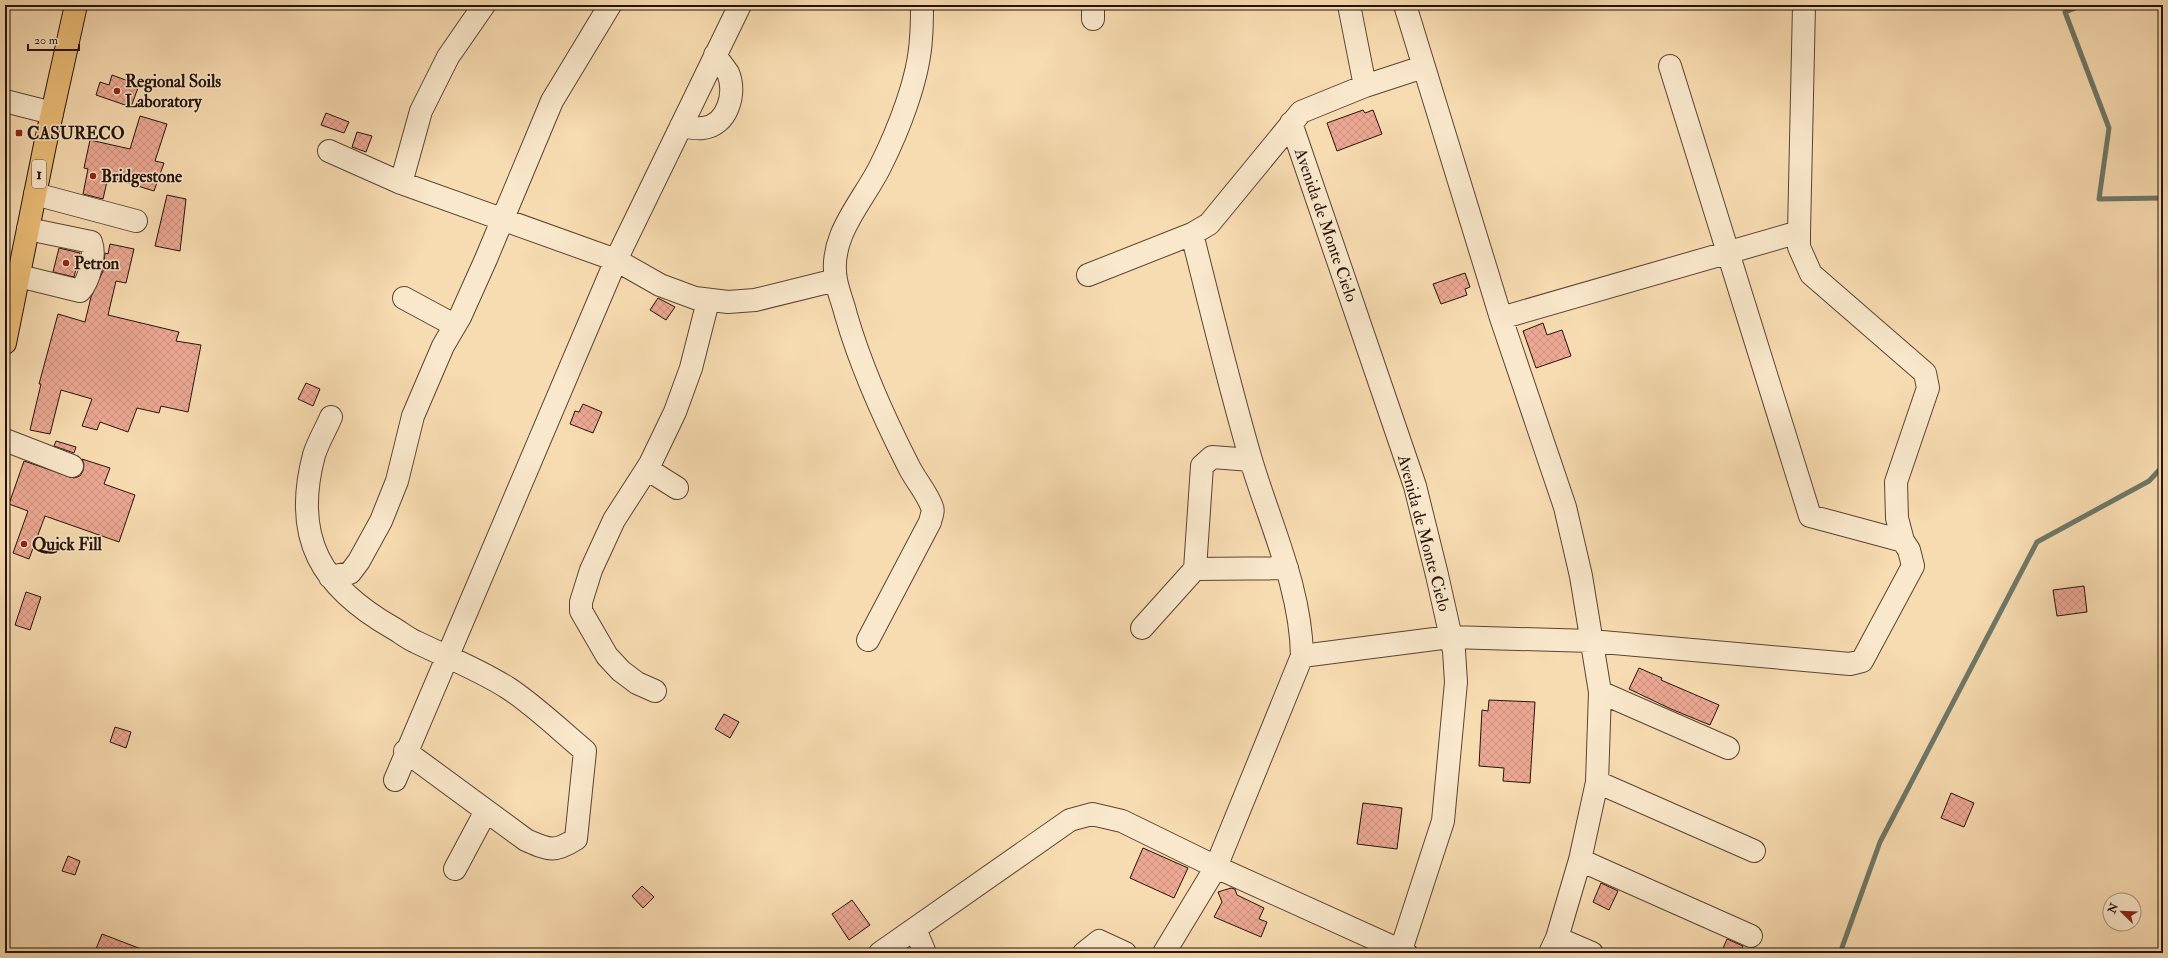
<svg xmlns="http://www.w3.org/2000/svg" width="2168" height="958" font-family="'IM FELL Double Pica',serif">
  <defs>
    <pattern id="building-cross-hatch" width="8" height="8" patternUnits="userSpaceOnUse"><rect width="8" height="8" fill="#eda894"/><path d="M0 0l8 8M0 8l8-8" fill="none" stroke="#cb907e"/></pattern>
  </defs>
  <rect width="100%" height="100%" fill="#f8dcb1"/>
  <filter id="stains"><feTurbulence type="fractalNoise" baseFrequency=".005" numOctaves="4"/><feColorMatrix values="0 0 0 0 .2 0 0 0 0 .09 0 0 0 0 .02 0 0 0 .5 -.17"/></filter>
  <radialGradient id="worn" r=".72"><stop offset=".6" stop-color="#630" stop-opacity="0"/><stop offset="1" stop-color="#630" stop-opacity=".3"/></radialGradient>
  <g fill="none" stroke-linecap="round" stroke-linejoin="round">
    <path stroke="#6e7868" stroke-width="5" d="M2083,5L2065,12L2109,128L2099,199L2163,198
      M1840,953L1880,842L2037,542L2149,481L2163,466"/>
  </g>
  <path fill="url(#building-cross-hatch)" stroke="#251209" d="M112,75L139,85L131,107L96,95L100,82L109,85Z
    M1363,110L1365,113L1373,110L1382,134L1337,151L1327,123Z
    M326,113L349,122L344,133L321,125Z
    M140,116L167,124L155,161L164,163L154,191L108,177L103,199L83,194L88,169L84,168L90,140L130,149Z
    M357,132L372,136L366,152L352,147Z
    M167,195L186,199L180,251L155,246Z
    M110,244L134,249L126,283L116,281L108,315L179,332L176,341L201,345L188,412L161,406L159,413L137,408L128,432L100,422L97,430L82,426L92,399L61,390L50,434L30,430L41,384H39L58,314L85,322L91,297L103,271L105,253L108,254Z
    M59,248L80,253L74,277L53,272Z
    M1465,273L1470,287L1465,289L1467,295L1441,304L1433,284Z
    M658,298L675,307L666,320L650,310Z
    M1543,323L1547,335L1562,330L1571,356L1536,368L1523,331Z
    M306,383L320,389L313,406L298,399Z
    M583,404L602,412L593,433L570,424L575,411L579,412Z
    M56,441L76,447L74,453L54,446Z
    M82,459L110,468L104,484L135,495L119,542L45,516L29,559L13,553L28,511L9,504L24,461L74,478L80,476L83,471L84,464Z
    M2084,586L2087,612L2057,616L2053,590Z
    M26,592L41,597L30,630L15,625Z
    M1639,668L1662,678L1661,680L1719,705L1710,725L1671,709L1629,689Z
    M1489,700L1535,702L1530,783L1503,781L1504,768L1479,766L1482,710L1488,711Z
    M724,714L739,722L730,738L715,729Z
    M115,727L131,732L126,748L110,742Z
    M1951,793L1974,803L1964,827L1941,818Z
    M1363,803L1402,808L1397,849L1357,844Z
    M1143,848L1188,868L1174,898L1130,878Z
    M68,856L80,861L75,875L62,871Z
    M1601,883L1618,891L1609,910L1593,902Z
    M642,886L654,897L643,908L632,896Z
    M1231,888L1235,889L1237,895L1264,908L1259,919L1267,922L1261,937L1214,917L1222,902L1218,892Z
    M852,900L870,925L849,940L832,914Z
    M102,934L149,952V953H106L96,949Z
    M1727,939L1743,946L1740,953H1721Z"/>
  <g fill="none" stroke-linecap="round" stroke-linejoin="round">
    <g stroke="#5a4433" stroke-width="24">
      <path id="minor" d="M1093,5V19
        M1349,5L1365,86
        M1405,5L1501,318L1565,507L1581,576L1600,692L1597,782L1580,860L1557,938L1550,953
        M5,101L52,113
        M1291,123L1415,486L1437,575L1454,651L1456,682L1443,821L1400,953
        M681,126C688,127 696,129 703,128C727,126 737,93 728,73C724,67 719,61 715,55
        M329,151L401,183L616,260L660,285L695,298L728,302L755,300L836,280
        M401,183L421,111L448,57L484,5
        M35,194L136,221
        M1799,232V247L1811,274L1925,373L1928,388L1896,482L1897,518L1903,541
        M1088,275L1192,234L1209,224L1301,112L1365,86L1423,67
        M19,276L80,291C89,281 96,255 91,242L28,229
        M404,298L454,325
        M1501,318L1799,232L1804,5
        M331,417C326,429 318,442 314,455C292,538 321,587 393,628C400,632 407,638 416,642C447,657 478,669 508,688C534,705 560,730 585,751L576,839C554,853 549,850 526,840L405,751
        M5,440L72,466
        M647,469L677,488
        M1195,569L1287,568
        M330,577L350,573L359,561L381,521L397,481L413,416L443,346L460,317L486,259L552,101L610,5
        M1142,628L1195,569L1202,466L1212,457L1251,460
        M868,640L930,522C931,517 934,511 932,507C926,491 915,480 908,465C883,416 861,367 846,315C843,303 838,291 836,280C828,236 862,203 880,167C898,131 919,79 921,38C922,27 922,16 922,5
        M1302,656L1450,637L1591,641L1850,664L1862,661L1913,566L1909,550L1903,541L1810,516L1670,66
        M655,691L637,683L621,671L607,656L581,611V602L591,570L614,520L650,464L675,412L691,368L708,301
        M1600,692L1728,748
        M395,780L616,260L740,5
        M1597,782L1754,851
        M1580,860L1751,936
        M455,869L486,811
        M915,929L925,953
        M1557,938L1592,953
        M880,953L1070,820L1092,814L1122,821L1216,867L1406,953
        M1084,953L1099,941L1125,953
        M1164,953L1216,867L1302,656C1301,588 1270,524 1251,460C1229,385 1211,309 1192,234"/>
    </g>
    <g stroke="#251209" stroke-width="24">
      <path id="highway" d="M5,343L45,145L76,5"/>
    </g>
    <use href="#minor" stroke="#fae8cc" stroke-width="22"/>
    <use href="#highway" stroke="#ecbe78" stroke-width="22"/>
  </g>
  <g fill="#8f2418" stroke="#fae8cc" stroke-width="1.5">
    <circle cx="117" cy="91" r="4"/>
    <rect x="15" y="129" width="8" height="8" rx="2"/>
    <circle cx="93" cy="176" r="4"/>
    <circle cx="66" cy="263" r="4"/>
    <circle cx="24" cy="544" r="4"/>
  </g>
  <g text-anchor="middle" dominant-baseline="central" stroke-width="3" stroke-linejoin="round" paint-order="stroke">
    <rect fill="#fae8cc" stroke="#655244" stroke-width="1" x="32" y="160" width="14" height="28" rx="3"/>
    <g font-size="16" font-weight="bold" fill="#251209">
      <text x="39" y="174">1</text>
    </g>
    <g font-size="17" font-weight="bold" fill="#251209" stroke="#fae8cc" text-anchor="start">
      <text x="125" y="81">Regional Soils<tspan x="125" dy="20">Laboratory</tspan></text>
      <text x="27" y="133">CASURECO</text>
      <text x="101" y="176">Bridgestone</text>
      <text x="74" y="263">Petron</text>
      <text x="32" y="544">Quick Fill</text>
    </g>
    <g font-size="17" fill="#251209" stroke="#fae8cc">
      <text transform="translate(1326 225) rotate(71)">Avenida de Monte Cielo</text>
      <text transform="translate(1424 533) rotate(75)">Avenida de Monte Cielo</text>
    </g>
  </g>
  <rect width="2168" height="958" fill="none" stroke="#f8dcb1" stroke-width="20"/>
  <rect x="6" y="6" width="2156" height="946" fill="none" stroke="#251209" stroke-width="2"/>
  <rect x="10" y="10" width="2148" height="938" fill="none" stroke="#251209"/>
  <g transform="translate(2122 912) rotate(293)"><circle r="19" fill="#fae8cc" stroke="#a5927e"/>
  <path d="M0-3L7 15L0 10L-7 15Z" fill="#8f2418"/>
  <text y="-6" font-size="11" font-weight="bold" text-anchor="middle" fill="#251209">N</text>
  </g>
  <path d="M28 44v6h51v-6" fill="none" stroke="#251209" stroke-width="2"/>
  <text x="34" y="44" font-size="12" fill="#251209" stroke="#fae8cc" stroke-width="3" paint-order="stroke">20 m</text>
  <rect width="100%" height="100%" filter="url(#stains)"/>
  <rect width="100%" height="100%" fill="url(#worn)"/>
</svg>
